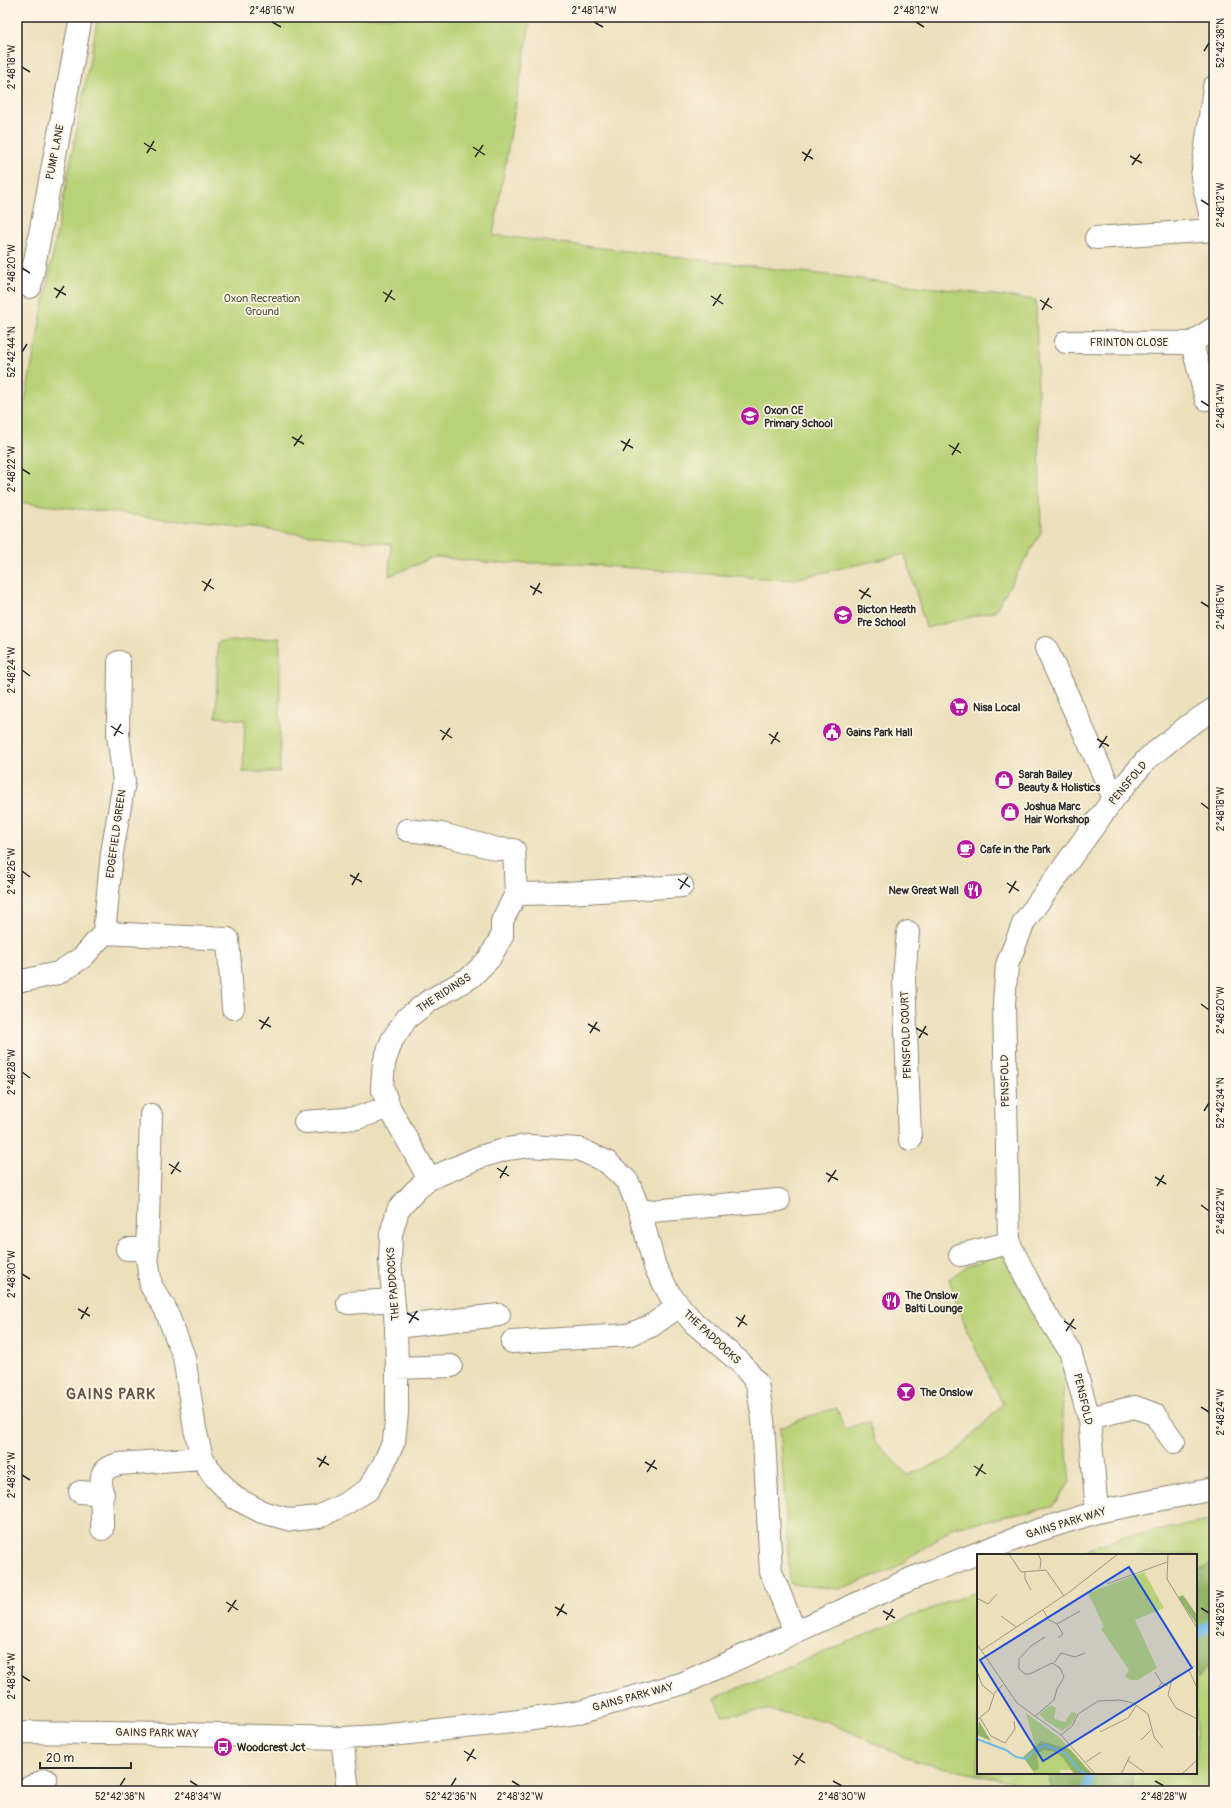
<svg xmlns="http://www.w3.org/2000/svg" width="1231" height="1808" font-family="Pangolin,sans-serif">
  <rect width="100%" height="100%" fill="#fcf5e5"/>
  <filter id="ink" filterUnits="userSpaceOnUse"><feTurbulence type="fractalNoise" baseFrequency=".025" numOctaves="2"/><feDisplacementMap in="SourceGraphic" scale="8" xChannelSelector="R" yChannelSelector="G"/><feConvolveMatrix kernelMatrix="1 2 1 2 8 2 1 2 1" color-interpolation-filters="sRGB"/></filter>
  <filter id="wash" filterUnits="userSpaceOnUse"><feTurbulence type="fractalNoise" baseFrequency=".012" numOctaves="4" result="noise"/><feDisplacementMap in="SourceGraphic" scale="16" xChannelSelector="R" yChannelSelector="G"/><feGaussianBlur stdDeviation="0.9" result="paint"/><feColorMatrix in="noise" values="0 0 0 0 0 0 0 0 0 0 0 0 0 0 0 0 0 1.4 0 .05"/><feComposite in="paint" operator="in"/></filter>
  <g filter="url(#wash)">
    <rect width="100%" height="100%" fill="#ecdfbc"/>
    <path fill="#b9d277" stroke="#727e51" d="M98,17H531L493,235L1036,300L1041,533L995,611L926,628L905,554L789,580L566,563H495L435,557L389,576L391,544L17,502V443Z
      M280,638V772H243L245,720L216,717L218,642Z
      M1001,1253L1023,1295L1065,1358L1062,1414L1070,1482L1053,1507L954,1527L894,1569L839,1589L790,1584L780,1428L812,1415L837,1408L844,1429L869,1421L875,1442L908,1475L950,1458L1003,1404L967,1331L949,1279L966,1267Z
      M1214,1520V1563L1196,1570V1555H1074L1122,1537Z
      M978,1591V1773H1049L1051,1791L914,1761L826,1721L768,1710L722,1715L715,1698L901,1620Z
      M1214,1660V1791H1133L1132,1773H1196V1680Z"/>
    <path fill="#92b468" stroke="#5e704a" d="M1214,1563V1660L1196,1680V1570Z
      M1049,1773H1132L1133,1791H1051Z"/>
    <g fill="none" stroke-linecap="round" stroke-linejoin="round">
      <path stroke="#6cb9e6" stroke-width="9" d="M1196,1635L1214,1621
        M1086,1791L1090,1773"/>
    </g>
  </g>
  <g filter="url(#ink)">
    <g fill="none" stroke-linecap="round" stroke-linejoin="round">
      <g stroke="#8c8574" stroke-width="24">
        <path id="minor" d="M1214,87L1202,177L1214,231
          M1096,238L1214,230
          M30,287L81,17
          M1066,342L1192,343
          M1206,399L1192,343L1214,328
          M1046,648L1114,798
          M407,830L441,834L497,849L514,850L516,894L502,921V936L489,959L471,977L429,1001L407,1018L392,1040L384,1063L382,1087L389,1107L429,1179
          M516,894L567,893L682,886
          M908,932L904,977L910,1139
          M104,933L228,939L233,1008
          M17,980H27L58,973L83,957L104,933L112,853L124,782L118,734L119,662
          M151,1115L147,1257L151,1286L165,1308L184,1357L195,1429L202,1458L214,1476L235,1498L262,1512L291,1520L318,1517L343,1505L368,1490L383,1465L394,1441L397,1413V1368L396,1327L390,1262L391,1234L398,1210L415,1191L429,1179L480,1157L507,1149L529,1146L579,1149L607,1162L628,1182L640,1212L655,1267L670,1295L694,1323L741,1363L757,1383L763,1419L771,1572L795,1632
          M305,1122L357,1118L389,1107
          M640,1212L779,1200
          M127,1249H148
          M960,1255L1009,1243
          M348,1303L393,1300
          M396,1327L499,1315
          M512,1342L628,1335L651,1326L679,1306
          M397,1368L451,1366
          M1089,1418L1135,1407L1154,1414L1174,1442
          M80,1492L103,1494
          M1097,1512L1089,1418L1070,1351L1040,1305L1009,1243L1004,1003L1007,965L1024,922L1114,798L1147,759L1188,726L1214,709
          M102,1529C103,1518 99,1480 103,1473C106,1467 113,1466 119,1464L202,1458
          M17,1732L180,1734L342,1738L382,1736L511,1722L576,1713L684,1683L913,1578L1036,1531L1097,1512L1214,1489
          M342,1738L348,1791
          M22,1791L46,1780"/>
      </g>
      <use href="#minor" stroke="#fff" stroke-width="22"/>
    </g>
  </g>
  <path fill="none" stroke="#2b2b2b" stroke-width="1.5" d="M272,22L281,27M594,22L603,27M916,22L924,27M1204,51L1209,43M22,67L30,72M144,143L156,151M473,147L485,155M802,152L813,159M147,153L154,141M1130,156L1142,163M475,157L483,145M804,161L811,149M1132,165L1140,154M1201,200L1209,205M22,268L30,273M54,288L66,295M383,292L395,300M711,296L723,304M56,298L64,286M1040,300L1052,308M385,302L392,290M713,306L721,294M1042,310L1049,298M22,352L27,344M1201,401L1209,406M292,437L304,444M621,441L633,448M949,445L961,453M294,446L302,435M623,451L630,439M952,455L959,443M22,469L30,474M202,581L214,589M530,586L542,593M859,590L871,597M204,591L211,579M533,595L540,583M861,599L869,588M1201,602L1209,607M22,670L30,676M111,726L123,734M440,730L452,738M769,734L780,742M114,736L121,724M1097,739L1109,746M442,740L450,728M771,744L778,732M1099,748L1107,736M1201,803L1209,809M22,871L30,877M350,875L362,882M678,879L690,887M1007,883L1019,891M352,885L359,873M680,889L688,877M1009,893L1016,881M1201,1004L1209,1010M259,1020L271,1027M588,1024L600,1031M916,1028L928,1035M261,1029L269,1017M590,1033L597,1022M919,1038L926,1026M22,1072L30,1078M1204,1111L1209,1103M169,1164L181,1172M497,1168L509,1176M826,1173L838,1180M171,1174L179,1162M1155,1177L1166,1184M500,1178L507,1166M828,1182L836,1170M1157,1186L1164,1175M1201,1205L1209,1211M22,1274L30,1279M78,1309L90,1316M407,1313L419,1320M736,1317L747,1325M81,1319L88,1307M1064,1321L1076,1329M409,1323L417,1311M738,1327L745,1315M1066,1331L1074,1319M1201,1407L1209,1412M317,1458L329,1465M645,1462L657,1469M974,1466L986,1474M319,1467L326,1456M647,1472L655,1460M22,1475L30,1480M976,1476L983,1464M226,1602L238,1610M555,1607L567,1614M1201,1608L1209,1613M883,1611L895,1618M228,1612L236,1600M557,1616L564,1604M886,1620L893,1609M22,1676L30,1681M464,1751L476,1759M793,1755L805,1763M467,1761L474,1749M795,1765L803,1753M190,1781L198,1786M512,1781L520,1786M833,1781L842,1786M1155,1781L1164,1786M120,1786L125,1778M451,1786L456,1778"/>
  <defs>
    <g id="school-disc" transform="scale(1)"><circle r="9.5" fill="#b5179e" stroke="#fcf5e5"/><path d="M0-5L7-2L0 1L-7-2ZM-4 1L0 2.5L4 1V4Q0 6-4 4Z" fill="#fff"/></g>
    <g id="supermarket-disc" transform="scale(1)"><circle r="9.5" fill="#b5179e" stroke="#fcf5e5"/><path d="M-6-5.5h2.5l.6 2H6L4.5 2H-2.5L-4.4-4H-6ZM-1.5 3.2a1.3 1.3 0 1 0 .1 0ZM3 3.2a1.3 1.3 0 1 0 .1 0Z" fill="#fff"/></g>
    <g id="civic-disc" transform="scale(1)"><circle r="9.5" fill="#b5179e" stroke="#fcf5e5"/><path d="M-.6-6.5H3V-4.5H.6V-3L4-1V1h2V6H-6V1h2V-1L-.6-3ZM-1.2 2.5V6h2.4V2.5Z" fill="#fff"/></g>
    <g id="shop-disc" transform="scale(1)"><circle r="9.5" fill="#b5179e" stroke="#fcf5e5"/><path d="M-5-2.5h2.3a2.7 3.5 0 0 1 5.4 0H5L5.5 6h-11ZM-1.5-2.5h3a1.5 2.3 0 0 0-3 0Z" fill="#fff"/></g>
    <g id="cafe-disc" transform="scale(1)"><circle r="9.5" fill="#b5179e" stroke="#fcf5e5"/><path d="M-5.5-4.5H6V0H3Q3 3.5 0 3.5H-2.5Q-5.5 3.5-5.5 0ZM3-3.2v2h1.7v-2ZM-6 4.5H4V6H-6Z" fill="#fff"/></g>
    <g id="restaurant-disc" transform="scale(1)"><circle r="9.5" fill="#b5179e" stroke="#fcf5e5"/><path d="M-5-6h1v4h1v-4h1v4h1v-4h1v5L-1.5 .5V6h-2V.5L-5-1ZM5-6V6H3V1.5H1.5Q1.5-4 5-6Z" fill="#fff"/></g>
    <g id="bar-disc" transform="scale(1)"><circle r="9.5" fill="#b5179e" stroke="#fcf5e5"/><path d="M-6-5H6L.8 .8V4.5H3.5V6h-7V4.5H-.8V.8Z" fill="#fff"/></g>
    <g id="bus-disc" transform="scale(1)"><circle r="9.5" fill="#b5179e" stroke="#fcf5e5"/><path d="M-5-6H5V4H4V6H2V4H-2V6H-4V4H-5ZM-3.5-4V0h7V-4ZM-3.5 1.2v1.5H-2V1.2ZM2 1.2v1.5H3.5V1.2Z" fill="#fff"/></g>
  </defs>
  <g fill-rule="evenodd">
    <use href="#school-disc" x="750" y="416"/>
    <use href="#school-disc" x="843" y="615"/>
    <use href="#supermarket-disc" x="959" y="707"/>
    <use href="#civic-disc" x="832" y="732"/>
    <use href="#shop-disc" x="1004" y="780"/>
    <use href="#shop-disc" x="1010" y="812"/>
    <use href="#cafe-disc" x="966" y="849"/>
    <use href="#restaurant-disc" x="973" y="890"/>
    <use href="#restaurant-disc" x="891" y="1301"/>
    <use href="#bar-disc" x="906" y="1392"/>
    <use href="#bus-disc" x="223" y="1747"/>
  </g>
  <g text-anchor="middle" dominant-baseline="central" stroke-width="3.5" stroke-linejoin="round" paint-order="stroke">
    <g font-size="11" fill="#2b2b2b" stroke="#fcf5e5">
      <text transform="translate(55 152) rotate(-79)">PUMP LANE</text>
      <text x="1129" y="342">FRINTON CLOSE</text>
      <text transform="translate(1128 783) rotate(-50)">PENSFOLD</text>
      <text transform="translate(116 834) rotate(-82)">EDGEFIELD GREEN</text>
      <text transform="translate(444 993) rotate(-33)">THE RIDINGS</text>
      <text transform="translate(906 1035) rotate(-92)">PENSFOLD COURT</text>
      <text transform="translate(1005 1081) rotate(-91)">PENSFOLD</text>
      <text transform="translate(393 1284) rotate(-94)">THE PADDOCKS</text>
      <text transform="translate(712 1337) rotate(43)">THE PADDOCKS</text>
      <text transform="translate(1083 1399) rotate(77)">PENSFOLD</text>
      <text transform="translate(1066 1523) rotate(-17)">GAINS PARK WAY</text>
      <text transform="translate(633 1697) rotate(-15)">GAINS PARK WAY</text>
      <text transform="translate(157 1733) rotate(1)">GAINS PARK WAY</text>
    </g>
    <g font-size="11" fill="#4e553e" stroke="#fcf5e5">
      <text x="262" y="298">Oxon Recreation<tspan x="262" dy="13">Ground</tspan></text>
    </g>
    <g font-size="11" font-weight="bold" fill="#2b2b2b" stroke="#fcf5e5" text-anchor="start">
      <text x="764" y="410">Oxon CE<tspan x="764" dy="13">Primary School</tspan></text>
      <text x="857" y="609">Bicton Heath<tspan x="857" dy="13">Pre School</tspan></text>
      <text x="973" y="707">Nisa Local</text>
      <text x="846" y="732">Gains Park Hall</text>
      <text x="1018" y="774">Sarah Bailey<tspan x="1018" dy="13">Beauty &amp; Holistics</tspan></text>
      <text x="1024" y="806">Joshua Marc<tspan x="1024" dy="13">Hair Workshop</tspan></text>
      <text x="980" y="849">Cafe in the Park</text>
      <text x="959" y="890" text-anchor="end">New Great Wall</text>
      <text x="905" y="1295">The Onslow<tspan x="905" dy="13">Balti Lounge</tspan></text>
      <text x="920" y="1392">The Onslow</text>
      <text x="237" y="1747">Woodcrest Jct</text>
    </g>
    <g font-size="15" font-weight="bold" letter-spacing="1" fill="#645449" stroke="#fcf5e5">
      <text x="111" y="1394">GAINS PARK</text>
    </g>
  </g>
  <g transform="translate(977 1554)">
    <rect width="220" height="220" fill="#ecdfbc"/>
    <path d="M167,18L187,54L158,66L180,114L161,126H153L148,122L152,116L124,75L127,73L111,39ZM74,151L79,154L77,164L81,166L88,168L95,157L100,160L95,170L85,177L69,167L62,160ZM49,159L83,184L93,195L64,187L58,192ZM66,196L78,198L86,204L94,212V216H84L81,220H57L56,217L61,215L60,200Z" fill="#b9d277"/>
    <path d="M206,41L220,61V71L201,43ZM2,167L14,187L0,181ZM64,187L93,195L115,220H97L86,204L78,198L66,196L60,200L62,215L56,217L46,203Z" fill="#92b468"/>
    <path fill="none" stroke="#6cb9e6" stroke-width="2" d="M0,185L29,196L39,203L49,205L59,195L68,191L88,199L104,218L111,220"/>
    <path fill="none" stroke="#9f9782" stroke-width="1" d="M32,0L44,18L69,16L87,42M61,0L64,6L63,15M191,0L190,25L220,74M48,18V25L54,36M130,30L190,8M0,44L11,50L20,40M66,56L72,66L80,70L103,57M24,62L39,73M80,70L86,80L81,84M0,90L40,149L84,181L118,220M5,96L91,39L141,0M77,109L84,99L98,103L108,99M217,112L212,116L220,134M212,116L195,125L191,141L199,154L220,165M0,117L5,131L16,140M178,118L185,129M181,133L185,129L191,132M58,162L77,146L80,135L87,123L83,114L75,109L53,120H48L42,115V105L54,92L68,83M3,164L14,182L28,189L38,175L37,167M0,166L12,156L18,138L26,131M123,178L151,164L159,152M84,181L96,171L101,160L121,147L143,146L156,149L171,160L177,183L186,194M164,186L174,176M150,206L167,218M109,208L124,198M144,220L153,202M205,220L220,206"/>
    <path fill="#1d4ed8" fill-opacity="0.15" stroke="#1d4ed8" stroke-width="2" d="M152,13L215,114L66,207L3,106Z"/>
    <rect width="220" height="220" fill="none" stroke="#2b2b2b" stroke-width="2"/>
  </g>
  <rect width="1231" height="1808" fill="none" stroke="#fcf5e5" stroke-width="44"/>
  <path d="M40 1762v6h91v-6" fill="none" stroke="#2b2b2b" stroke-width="2"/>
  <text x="46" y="1762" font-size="12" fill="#2b2b2b" stroke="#fcf5e5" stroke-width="3" paint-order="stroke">20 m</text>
  <rect x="22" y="22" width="1187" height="1764" fill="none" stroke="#2b2b2b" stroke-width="1.5"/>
  <g font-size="10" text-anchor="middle" fill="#2b2b2b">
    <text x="272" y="14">2°48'16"W</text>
    <text x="594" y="14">2°48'14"W</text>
    <text x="916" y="14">2°48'12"W</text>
    <text transform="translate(1220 43) rotate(-90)" y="4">52°42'38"N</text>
    <text transform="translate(11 67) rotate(-90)" y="4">2°48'18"W</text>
    <text transform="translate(1220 205) rotate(-90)" y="4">2°48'12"W</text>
    <text transform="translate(11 268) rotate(-90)" y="4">2°48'20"W</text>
    <text transform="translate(11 352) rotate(-90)" y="4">52°42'44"N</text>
    <text transform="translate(1220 406) rotate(-90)" y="4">2°48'14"W</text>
    <text transform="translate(11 469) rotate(-90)" y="4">2°48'22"W</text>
    <text transform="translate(1220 607) rotate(-90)" y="4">2°48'16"W</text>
    <text transform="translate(11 670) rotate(-90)" y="4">2°48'24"W</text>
    <text transform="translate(1220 809) rotate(-90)" y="4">2°48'18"W</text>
    <text transform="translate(11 871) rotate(-90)" y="4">2°48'26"W</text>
    <text transform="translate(1220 1010) rotate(-90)" y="4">2°48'20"W</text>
    <text transform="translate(11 1072) rotate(-90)" y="4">2°48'28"W</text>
    <text transform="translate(1220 1103) rotate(-90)" y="4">52°42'34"N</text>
    <text transform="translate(1220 1211) rotate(-90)" y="4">2°48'22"W</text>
    <text transform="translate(11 1274) rotate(-90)" y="4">2°48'30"W</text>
    <text transform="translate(1220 1412) rotate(-90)" y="4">2°48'24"W</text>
    <text transform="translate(11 1475) rotate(-90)" y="4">2°48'32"W</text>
    <text transform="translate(1220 1613) rotate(-90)" y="4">2°48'26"W</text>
    <text transform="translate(11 1676) rotate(-90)" y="4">2°48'34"W</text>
    <text x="120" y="1800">52°42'38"N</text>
    <text x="198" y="1800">2°48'34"W</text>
    <text x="451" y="1800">52°42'36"N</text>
    <text x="520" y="1800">2°48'32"W</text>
    <text x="842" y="1800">2°48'30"W</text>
    <text x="1164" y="1800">2°48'28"W</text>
  </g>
</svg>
